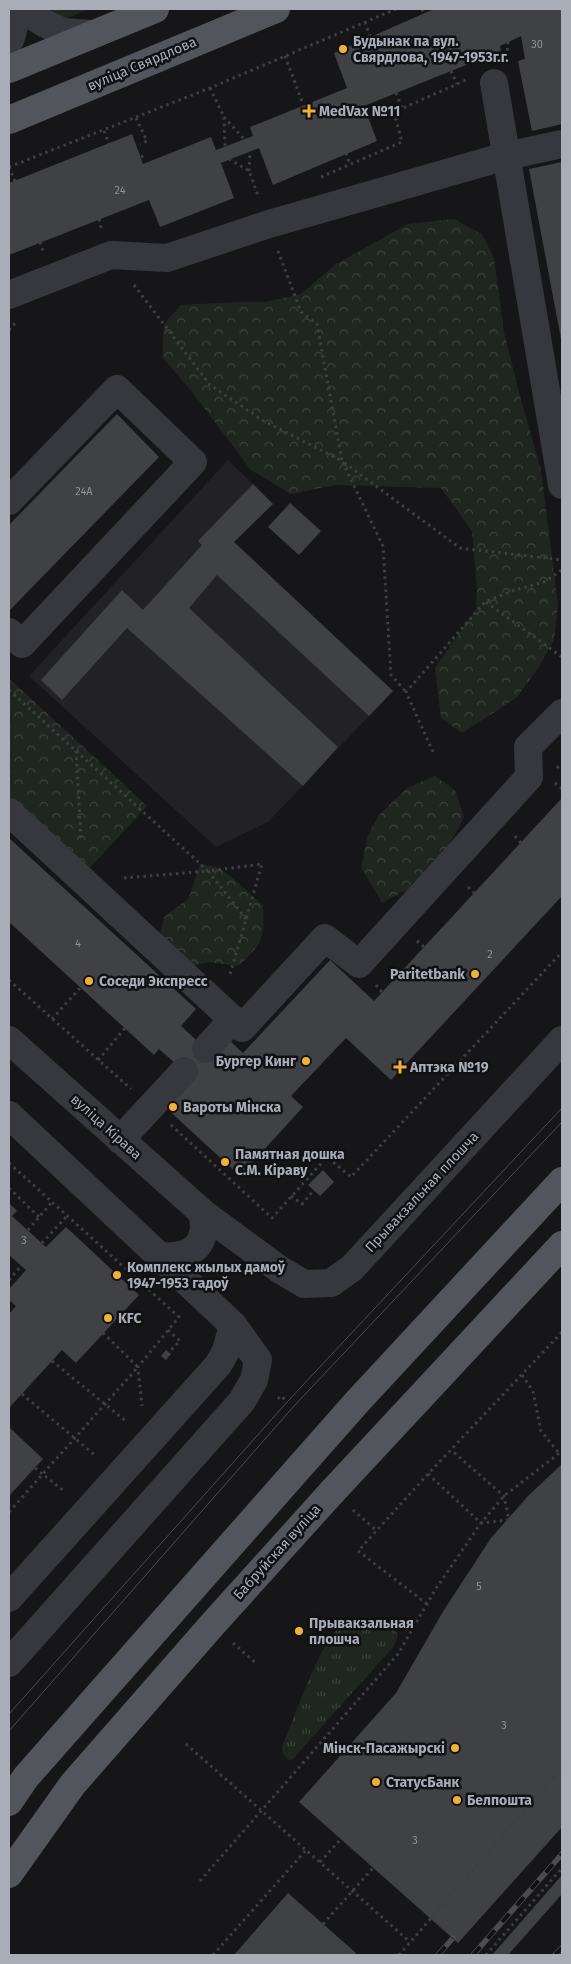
<svg xmlns="http://www.w3.org/2000/svg" width="571" height="1964" font-family="'Fira Sans',sans-serif">
  <defs>
    <pattern id="grass-tufts" width="24" height="20" patternUnits="userSpaceOnUse" patternTransform="scale(1.25)"><rect width="24" height="20" fill="#1e261f"/><path d="M3 7l-1-3M5 7V3M7 7l1-3M15 17l-1-3M17 17v-4M19 17l1-3" fill="none" stroke="#3c433d"/></pattern>
    <pattern id="forest-crowns" width="20" height="18" patternUnits="userSpaceOnUse" patternTransform="scale(1.25)"><rect width="20" height="18" fill="#1e261f"/><path d="M2 6a3 3 0 1 1 6 0M12 15a3 3 0 1 1 6 0" fill="none" stroke="#3c433d"/></pattern>
  </defs>
  <rect width="100%" height="100%" fill="#161618"/>
  <path fill="#222225" d="M228,460L253,484L234,542L393,691L268,822L216,847L29,676Z"/>
  <path fill="url(#grass-tufts)" d="M37,9H89L68,18H50Z
    M385,1623L394,1628L398,1635L394,1646L293,1759L289,1760L283,1754L282,1747C290,1728 323,1635 339,1629C349,1625 374,1625 385,1623Z"/>
  <path fill="url(#forest-crowns)" d="M454,219L482,234L494,258L504,332L518,389L541,470L558,605L554,640L537,670L516,698L462,733L441,718L435,668L476,609L477,591L472,531L441,488L336,485L291,494L251,470L193,393L162,357L164,324L181,305L238,302H266L301,294L336,264L408,224Z
    M9,678L147,806L87,871L9,799Z
    M435,776L455,790L464,817L439,863L420,883L382,903L361,867L368,835L379,815L407,788Z
    M200,864L217,867L228,874L263,905C265,938 263,944 238,966L210,962L186,967L158,945L164,917L189,898Z"/>
  <path fill="#404145" d="M434,9H562V124L532,131L518,61L525,59L521,36L500,46L501,51L364,106L377,141L273,185L259,148L221,163L234,198L160,227L149,200L9,255V183L132,134L143,164L211,137L216,150L253,136L250,127L347,88L334,53Z
    M562,162V339H561L529,169Z
    M117,414L159,457L9,611V525Z
    M253,484L273,504L234,542L393,691L369,716L217,575L189,608L338,747L303,786L127,628L62,700L41,680L122,590L143,610L202,545L198,541Z
    M290,503L321,531L299,555L268,527Z
    M562,798V896L391,1080L346,1038L291,1096L303,1107L240,1176L164,1106L184,1071L159,1049L154,1055L9,922V838L196,1009L181,1026L206,1049L227,1038L243,1053L330,960L374,1001Z
    M323,1170L334,1182L320,1196L308,1185Z
    M9,1203L17,1211L12,1216L46,1247L66,1227L139,1295L76,1363L62,1350L9,1408V1314L16,1306L9,1300V1289L26,1270L9,1255Z
    M166,1350L171,1354L166,1360L161,1356Z
    M9,1427L43,1459L9,1496Z
    M562,1464V1827L458,1943L299,1802L396,1693L444,1610L491,1538L528,1496Z
    M562,1875V1894L508,1955H492Z
    M288,1893L356,1953L354,1955H234Z"/>
  <g fill="none" stroke-linecap="round" stroke-linejoin="round">
    <path stroke="#3d3f44" stroke-width="3" stroke-dasharray="2.5 4" stroke-linecap="butt" d="M422,9L424,13
      M365,22L370,37
      M285,56L303,104
      M507,57L508,42
      M451,71L457,84
      M210,88L224,117L225,146
      M396,93L402,108
      M224,117L244,139
      M136,118L147,141L140,144
      M104,131L109,144
      M346,153L350,164
      M141,157L145,155
      M229,159L249,171L259,198
      M9,167L210,88L396,9
      M9,167L15,181
      M249,171L250,152
      M321,177L402,142L394,112L466,80
      M99,219L101,228
      M40,242L43,251
      M278,251L301,312L317,324L342,461L460,548L562,560
      M134,285L210,385L262,420L342,461L383,546L391,675L406,692
      M9,330L15,323
      M486,602L562,657
      M9,690L208,871L262,864L229,978
      M76,751L81,839
      M433,752L406,692L485,602L515,590L544,582L562,570
      M557,768L562,763
      M555,783L562,789
      M515,836L521,843
      M124,878L208,871L246,919
      M468,887L474,893
      M417,941L424,947
      M9,980L131,1089
      M376,985L382,992
      M52,1019L81,987
      M98,1060L125,1028
      M171,1125L272,1218L327,1157L351,1177L562,952
      M9,1163L179,1317L138,1367L142,1406
      M9,1188L39,1217
      M291,1196L302,1204L314,1190
      M28,1230L52,1202
      M42,1243L67,1216
      M9,1280L21,1266
      M168,1330L180,1341L169,1352
      M52,1361L127,1422
      M522,1375L533,1391L541,1431L559,1453
      M22,1394L96,1456
      M278,1399L280,1396L288,1401
      M35,1468L65,1492
      M428,1474L481,1523L509,1520L504,1496L451,1450
      M353,1510L377,1531
      M9,1512L138,1367L103,1333
      M427,1604L358,1551L428,1474L562,1332
      M233,1643L257,1664
      M186,1744L410,1942
      M320,1862L341,1839
      M200,1881L398,1654L435,1590L481,1523L504,1496L562,1451
      M323,1924L373,1868
      M213,1955L306,1850
      M399,1955L562,1768
      M486,1955L562,1868"/>
    <path stroke="#37383d" stroke-width="28" d="M21,9L44,23L63,32L92,34
      M9,42C14,32 15,20 11,9
      M494,83L562,485
      M9,295L111,255L167,258L269,224L506,156L562,144
      M9,501L117,389L193,462L22,644L9,632
      M9,812L242,1028L325,938L359,964L529,777L528,747L562,713
      M9,1040L203,1213L279,1269L304,1284L331,1283L352,1268L562,1040
      M206,1049L233,1019
      M9,1115L233,1325L258,1360L254,1380L242,1401L9,1663
      M120,1140L184,1071
      M160,1256C177,1257 198,1255 203,1234C205,1228 203,1220 203,1213
      M9,1598L218,1365L226,1351L233,1325"/>
    <path stroke="#53555c" stroke-width="28" d="M9,69L155,9
      M9,120L276,9
      M9,1802L26,1777L357,1402L562,1181
      M9,1874L73,1784L212,1625L332,1492L562,1245"/>
    <path stroke="#4a4c52" stroke-width="1" d="M9,1714L288,1401L562,1108
      M9,1731L294,1406L562,1122"/>
    <g stroke="#4a4c52" stroke-width="5.5">
      <path id="rail" d="M438,1955L453,1938
        M473,1955L562,1854
        M555,1955L562,1948"/>
    </g>
    <use href="#rail" stroke="#111113" stroke-width="4" stroke-dasharray="11" stroke-linecap="butt"/>
  </g>
  <g fill="#f2b134" stroke="#111113" stroke-width="2">
    <circle cx="343" cy="49" r="5"/>
    <path d="M306.5 103.5h5v5h5v5h-5v5h-5v-5h-5v-5h5z"/>
    <circle cx="475" cy="974" r="5"/>
    <circle cx="89" cy="981" r="5"/>
    <circle cx="306" cy="1061" r="5"/>
    <path d="M397.5 1059.5h5v5h5v5h-5v5h-5v-5h-5v-5h5z"/>
    <circle cx="173" cy="1107" r="5"/>
    <circle cx="225" cy="1162" r="5"/>
    <circle cx="117" cy="1275" r="5"/>
    <circle cx="108" cy="1318" r="5"/>
    <circle cx="299" cy="1631" r="5"/>
    <circle cx="455" cy="1748" r="5"/>
    <circle cx="376" cy="1782" r="5"/>
    <circle cx="457" cy="1800" r="5"/>
  </g>
  <g text-anchor="middle" dominant-baseline="central" stroke-width="5" stroke-linejoin="round" paint-order="stroke">
    <g font-size="11" fill="#8e929b">
      <text x="537" y="44">30</text>
      <text x="120" y="190">24</text>
      <text x="84" y="491">24А</text>
      <text x="78" y="943">4</text>
      <text x="490" y="954">2</text>
      <text x="24" y="1240">3</text>
      <text x="479" y="1586">5</text>
      <text x="504" y="1725">3</text>
      <text x="415" y="1840">3</text>
    </g>
    <g font-size="14" font-weight="bold" fill="#a8adb8" stroke="#111113" text-anchor="start">
      <text x="353" y="41">Будынак па вул.<tspan x="353" dy="16">Свярдлова, 1947-1953г.г.</tspan></text>
      <text x="319" y="111">MedVax №11</text>
      <text x="465" y="974" text-anchor="end">Paritetbank</text>
      <text x="99" y="981">Соседи Экспресс</text>
      <text x="296" y="1061" text-anchor="end">Бургер Кинг</text>
      <text x="410" y="1067">Аптэка №19</text>
      <text x="183" y="1107">Вароты Мінска</text>
      <text x="235" y="1154">Памятная дошка<tspan x="235" dy="16">С.М. Кіраву</tspan></text>
      <text x="127" y="1267">Комплекс жылых дамоў<tspan x="127" dy="16">1947-1953 гадоў</tspan></text>
      <text x="118" y="1318">KFC</text>
      <text x="309" y="1623">Прывакзальная<tspan x="309" dy="16">плошча</tspan></text>
      <text x="445" y="1748" text-anchor="end">Мінск-Пасажырскі</text>
      <text x="386" y="1782">СтатусБанк</text>
      <text x="467" y="1800">Белпошта</text>
    </g>
    <g font-size="14" fill="#a8adb8" stroke="#111113">
      <text transform="translate(142 64) rotate(-23)">вуліца Свярдлова</text>
      <text transform="translate(106 1127) rotate(42)">вуліца Кірава</text>
      <text transform="translate(422 1192) rotate(-47)">Прывакзальная плошча</text>
      <text transform="translate(277 1552) rotate(-48)">Бабруйская вуліца</text>
    </g>
  </g>
  <rect width="571" height="1964" fill="none" stroke="#a8adb8" stroke-width="20"/>
</svg>
